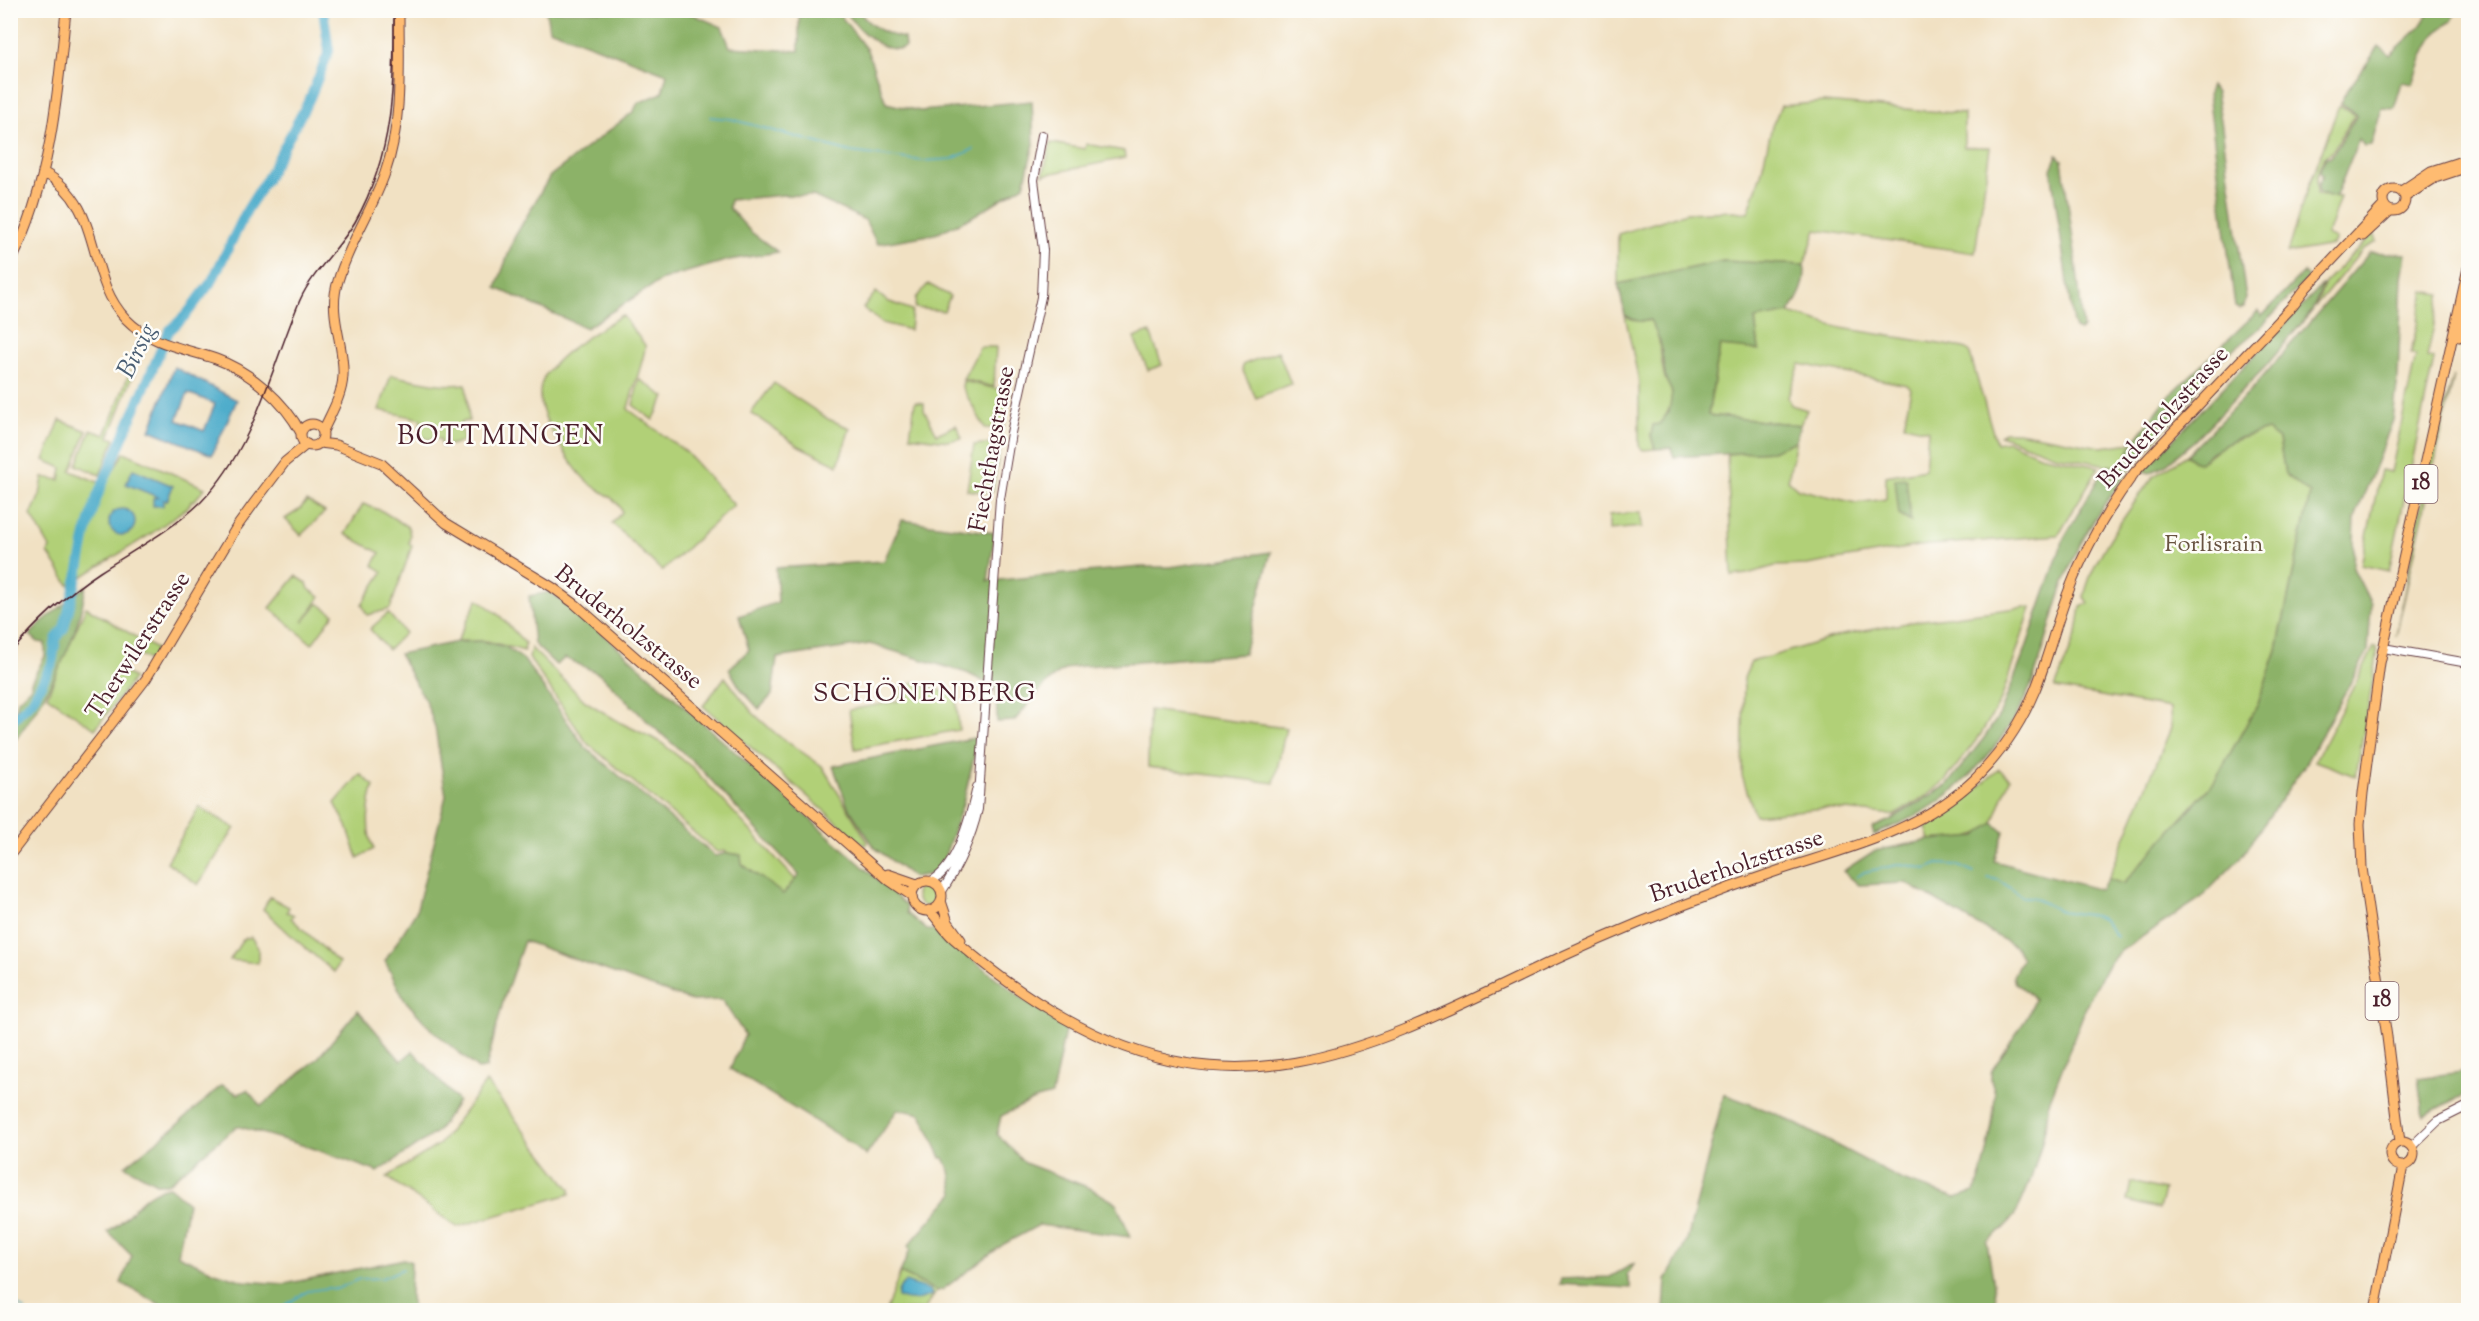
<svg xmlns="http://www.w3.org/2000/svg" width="2479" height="1321" font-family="'Sorts Mill Goudy',serif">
  <rect width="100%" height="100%" fill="#fdfcf7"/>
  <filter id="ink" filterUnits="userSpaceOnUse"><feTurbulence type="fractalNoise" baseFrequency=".0167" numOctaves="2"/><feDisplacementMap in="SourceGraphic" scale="12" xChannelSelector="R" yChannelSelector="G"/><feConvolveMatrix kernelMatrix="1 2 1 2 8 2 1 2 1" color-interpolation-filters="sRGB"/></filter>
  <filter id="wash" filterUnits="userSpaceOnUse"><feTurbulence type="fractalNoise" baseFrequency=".008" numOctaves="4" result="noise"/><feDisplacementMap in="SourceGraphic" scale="24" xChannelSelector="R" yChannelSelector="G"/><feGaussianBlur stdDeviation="1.35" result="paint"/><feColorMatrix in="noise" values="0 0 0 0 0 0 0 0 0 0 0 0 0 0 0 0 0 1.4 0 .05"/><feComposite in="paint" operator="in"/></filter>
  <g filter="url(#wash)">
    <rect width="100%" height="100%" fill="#f1e1c3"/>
    <path fill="#b1d077" stroke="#7e7851" stroke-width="1.5" d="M1824,102L1964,114V147H1990L1975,253L1816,230L1804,265L1723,261L1618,284V234L1686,213L1734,211L1748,213L1761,174L1772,126L1781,106Z
      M2339,105L2355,115L2331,153L2326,155C2317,168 2316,180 2317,195L2340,197L2327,235L2336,239L2333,245L2287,253L2300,210Z
      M1051,143L1085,149L1086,144L1124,151L1125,158L1043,175Z
      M2374,233L2377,242L2363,249L2315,307L2326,281Z
      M928,284L950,296L944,311L915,308L916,298Z
      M2424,291L2441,294L2427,357L2434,359L2389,571L2361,565L2381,470L2391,472L2416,355L2411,354Z
      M876,292L887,301L912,310L910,330L882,323L863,308Z
      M1789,313L1841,328L1964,348L1969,351L1996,443L2008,441L2039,455L2099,467L2058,535L1918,546L1807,565L1775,566L1747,574L1732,576L1727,454L1772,451L1796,441L1788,480L1798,489L1856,503L1886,499V476L1925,469L1928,430L1904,425L1911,389L1907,385L1800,364L1788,397L1791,405L1807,410L1800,425L1708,415L1720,346L1759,349L1755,318Z
      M622,315L645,345C647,352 630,397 628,409L686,452L734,505L662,571L612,523L622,512C617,497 601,493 589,483C576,472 565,453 556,438C547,423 535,401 542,382C552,356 599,330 622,315Z
      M1625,315C1634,321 1639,323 1650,320C1663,337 1659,358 1665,378C1667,384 1672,389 1672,395C1671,408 1667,415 1659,425H1653L1651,436L1655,449L1643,450L1639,446V382Z
      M1150,332L1162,365L1148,370L1134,338Z
      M980,347H996L994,387L963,379Z
      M1278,351L1291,384L1256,398L1242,369L1244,364Z
      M130,371L134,373L109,437L115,439L100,475L77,465L91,430L105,435Z
      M391,375C416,380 440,387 466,384L469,421L461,422L464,441L442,447L440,439H427L419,435L421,419L379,410Z
      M2454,376L2396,636L2431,453Z
      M639,379L665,397L653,420L633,405Z
      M963,381L1011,392L1003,429L985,428L962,387Z
      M774,383L828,419L850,428L838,465L799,446L751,413Z
      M915,402L924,403V410L937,434L956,425L962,438L948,441L910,436Z
      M60,420L87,431L71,471L105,485L124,452L205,488L195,500L191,501L189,506L151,534L69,585L48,553L50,548L31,515L40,495L43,477L60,480L62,468L44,460Z
      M2267,430L2279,439L2285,473L2310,494L2277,650L2258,704L2214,782L2123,884L2108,879L2171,728L2170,708L2055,688L2077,633L2081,607L2088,603L2084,597C2092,558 2126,515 2149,482L2154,476L2187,455L2191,459L2204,460C2221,442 2244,437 2267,430Z
      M2005,432H2018L2101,447L2133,443L2122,468L2054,455L2000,435Z
      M1001,442L993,491L988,493L967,490L974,445Z
      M307,501L325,512L301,535L285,519L299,510Z
      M363,504L382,511L408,527L410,535L409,543L412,546L390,609L367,615L362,604L383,572L373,565L380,553L345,534Z
      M1641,512L1642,527L1609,530V515Z
      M296,576L307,583L309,589L320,597L303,622L318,603L334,614L312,644L270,608Z
      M478,599L500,616L525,643L524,651L487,641H457Z
      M86,607L156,649L150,661L135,652L122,671L134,678L95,729L47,696Z
      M2025,607L2031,608L2001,700L1981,734L1945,781L1926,796L1895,815L1824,808L1755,815L1742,776L1744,678L1751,662L1757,659L1769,657L1842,635L1923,620Z
      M388,613L405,633L388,650L370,629Z
      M2374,647H2376L2377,656L2356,776L2315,761Z
      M531,648L585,701L621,723L659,741L693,768L795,879L783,895L742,864L740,855L727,853L725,851L717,852L587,743L529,658Z
      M725,677L752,712L776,734L822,766L868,842L865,846L703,706Z
      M914,682L956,695L959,730L855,749L849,710L898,701L902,688Z
      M1149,710L1286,728L1274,783L1148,767Z
      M1999,769L2010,778L1993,823C1977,841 1953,838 1930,840L1926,827L1965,800Z
      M360,774L374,786C368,803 365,832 374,849L358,858L347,826L335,803Z
      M199,807L235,828L198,885L167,862Z
      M916 895a11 11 0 1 1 22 0a11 11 0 1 1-22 0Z
      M270,897L289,907L287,912L294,915L291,918L339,963L334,972L295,939L263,909Z
      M251,937L258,948V963L230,960L243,939Z
      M486,1082L570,1189V1194L457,1227L387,1177L440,1144Z
      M2131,1182L2164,1190L2159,1209L2127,1201Z
      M900,1273L937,1291L924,1310H886Z"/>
    <path fill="#8cb268" stroke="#6b684a" stroke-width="1.5" d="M546,11H685L722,27L730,47L799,51V16L837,11L867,50L886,103L920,111L1032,101L1034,144L1024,185L970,218L935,234L877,244L865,220L813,196L784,195L730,200L729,208L751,232L778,252L729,260L663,279L586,328L496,288L514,238L550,176L633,112L638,103L662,93L667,74L549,29Z
      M846,11H859C869,26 886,35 904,38L905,47C885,57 854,27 846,11Z
      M2430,11H2456L2452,21C2427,34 2422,59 2413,84L2402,82L2394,109L2382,108L2371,145L2364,146L2359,139L2336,196L2329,197L2319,193L2318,186L2323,175L2319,172L2326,157H2331L2357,115L2340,103L2345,94L2379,46L2390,55L2419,28Z
      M2211,86L2216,93L2221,120L2246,298L2244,307L2239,309L2235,307L2208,93Z
      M2057,155L2062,160L2076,261L2083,328L2080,331L2075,329L2073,324L2051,169Z
      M2370,252L2406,254L2402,278L2398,378L2393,420L2355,518L2353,568L2371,604L2368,651L2304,766L2241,857L2201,898L2122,950L2109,963L2088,1002L2048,1105C2047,1133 2029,1192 2014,1216C2006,1227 1998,1234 1987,1242L1998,1310H1664L1666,1280L1687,1241L1724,1094L1779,1115L1902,1180L1956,1198L1974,1192C1986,1170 1993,1123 1995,1098C1996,1087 1988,1083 1992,1070L2028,1016L2034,999L2027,991L2015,984L2013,976L2022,959L2016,947L1906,883L1859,885L1843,871L1874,851L1930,840L1976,836L1993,823L2004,832L1994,861L2101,890L2108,879L2123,884L2214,782L2258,704L2277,650L2310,494L2285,474L2279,439L2267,430L2236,439L2211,452L2200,463L2194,462L2187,455L2255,386Z
      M1723,261L1804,265C1808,283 1798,298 1789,313L1755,319L1759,350L1720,346L1708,415L1800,425L1796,441L1772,451L1674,457L1671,448L1655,449L1651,436L1653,425L1659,424L1669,412L1672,392L1666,380L1660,341L1650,320C1639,323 1635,321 1625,315L1618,284Z
      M2304,272L2308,277C2289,298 2270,320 2249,337C2224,358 2206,365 2193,397C2152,442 2108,491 2080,545C2060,584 2051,627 2037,669C2021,719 1981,772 1938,802C1919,816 1896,825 1874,835L1872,828L1890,820L1946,786L1984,738L2000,714L2025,651L2064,538L2106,465L2122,468L2133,443L2168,397L2258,311L2262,316Z
      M2323,284L2312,311L2266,366L2195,440L2164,466L2150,473L2143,471Z
      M1906,478L1911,522L1899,515L1895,479Z
      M902,520L995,533L988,581L1141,567H1170L1271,552L1244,654L1072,667C1048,674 1031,703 1014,721L997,722L996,688L967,673L870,644L777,658L772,695L759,709L740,688L729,669L749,650L739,616L778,602L776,568L884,561Z
      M86,586C77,645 46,699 11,746V713L17,707V701L31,687V682L45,656V643L38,642L30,635L42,622Z
      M550,592L602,633L906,905L907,913L927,930H935L1023,999L1066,1026L1052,1095L1034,1100L1001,1116L997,1134L1025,1163L1090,1188L1116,1203L1131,1237L1039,1225L1004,1244L942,1290L937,1291L900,1273L910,1250L908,1246L954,1193L950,1171L944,1158H941L921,1114L898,1109L866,1156L849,1142L730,1069L745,1035L722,1000L692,1001L524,941L504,998L486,1068L478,1069L431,1029L404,999L385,961L416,912L446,796L435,727L426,702L399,654L457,642L482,641L506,647L524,660L585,747L715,856L727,853L741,855L742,864L783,894L799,875L697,765L650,724L600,674L565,658L556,665L534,644L529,596Z
      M979,737L963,803L939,873L913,877L875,848L848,807L833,766Z
      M358,1010L401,1061L413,1051L458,1101L438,1131L378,1172L312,1148L237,1126L167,1184H158L125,1166L176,1126L222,1085L238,1094L247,1090L261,1106L317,1059Z
      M2468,1071V1093L2423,1116L2418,1078Z
      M169,1187L188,1203L178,1255L215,1272L244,1281L285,1284L404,1259L411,1262L410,1298L414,1310H170L121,1283L132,1256L108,1232C132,1218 139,1192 169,1187Z
      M1635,1263L1627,1275L1631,1288L1559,1284L1561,1279L1610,1277Z"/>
    <path fill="#4babca" stroke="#4a657a" stroke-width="1.5" fill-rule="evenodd" d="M174,367L237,400L212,455L150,430ZM188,393L215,404L204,431L177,420Z
      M133,469L173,486L167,501L163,500V506H153V498L158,497L126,484Z
      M109 522a13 13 0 1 1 26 0a13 13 0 1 1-26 0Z
      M905,1282L930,1290L932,1295C920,1300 910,1303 898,1297C897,1292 900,1285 905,1282Z"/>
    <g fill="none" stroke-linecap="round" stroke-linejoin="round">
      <path stroke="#4babca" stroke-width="1.5" d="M710,117L731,119L851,152L923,161L952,159L974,149
        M1857,877L1864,872L1902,864L1926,869L1938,864L1956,865L1974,873
        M1988,878L1999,880L2023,897H2032L2060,911L2095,916L2104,920L2117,937
        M10,1300L25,1310
        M282,1307L308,1291L328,1288L337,1289L359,1279L382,1278L403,1269"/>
      <path stroke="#4babca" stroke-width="10" d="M10,722L32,701L52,664L56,639L64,628L79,570L86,534L97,497L169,331L186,315L212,281L247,210L269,175L310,98L329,51L323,10"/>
    </g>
  </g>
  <g filter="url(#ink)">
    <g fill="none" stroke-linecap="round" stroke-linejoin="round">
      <g stroke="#633c42" stroke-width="10">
        <path id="minor" d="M2389,649L2468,663
          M931,881C958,868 971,814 977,787
          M942,891C959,865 971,839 978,809L1000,499L1011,433L1041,297L1043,250L1034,180L1042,135
          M2412,1146L2438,1121L2468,1106"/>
      </g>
      <g stroke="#633c42" stroke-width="11">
        <path id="major" d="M43,172C105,206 84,275 126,319C151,345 184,348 216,359C250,371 285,402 301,433
          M2383 200a11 11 0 1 1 22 0a11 11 0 1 1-22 0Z
          M2401,191L2431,171L2468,159
          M2405,197L2435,178L2468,167
          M2363,236L2390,211
          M10,264C50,187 58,95 66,10
          M2459,337L2468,296
          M301 435a11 11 0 1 1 22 0a11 11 0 1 1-22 0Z
          M323,431C331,413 342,396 343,376C345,344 327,315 338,281C349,243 372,211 385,173C403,122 399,64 399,10
          M320,443L336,445L381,463L446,523L552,587L575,604L890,881L912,896
          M10,855L146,679L236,528L254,503L285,462L307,444
          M888,874L917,884
          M912 896a15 15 0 1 1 30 0a15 15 0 1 1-30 0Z
          M941,901L948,922L961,940
          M929,910C938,919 944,930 954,939C987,968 1025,996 1064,1018C1234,1115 1363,1052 1521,976C1574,950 1627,927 1681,906C1714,893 1747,881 1780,870C1851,847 1921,831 1976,778C2001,753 2022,722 2035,690C2048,658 2056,623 2069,590C2085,547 2108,509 2135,472L2293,305L2306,288L2384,205
          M2390 1154a12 12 0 1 1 24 0a12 12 0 1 1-24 0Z
          M2400,1142L2387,1037L2362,868L2360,824L2363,793L2380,663L2468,268
          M2375,1310L2403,1166"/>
      </g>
      <use href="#minor" stroke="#fff" stroke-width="8"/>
      <use href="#major" stroke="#febb71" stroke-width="9"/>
      <path stroke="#4a1f2b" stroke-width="1.5" d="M10,654C37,621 65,595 100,572C134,550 172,530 201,502C255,447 271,368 300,300C313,271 339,249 355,222C394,153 394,86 394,10"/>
    </g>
  </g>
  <g text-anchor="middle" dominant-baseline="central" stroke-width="5" stroke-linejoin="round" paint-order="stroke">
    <g fill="#fdfcf7" stroke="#806168" stroke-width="1.5">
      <rect x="2404.5" y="465" width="33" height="38" rx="4.5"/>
      <rect x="2365.5" y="982" width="33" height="38" rx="4.5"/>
    </g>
    <g font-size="22" font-weight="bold" fill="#4a1f2b">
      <text x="2421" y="484">18</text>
      <text x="2382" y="1001">18</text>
    </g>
    <g font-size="24" fill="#4a1f2b" stroke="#fdfcf7">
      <text transform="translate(2164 418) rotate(-48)">Bruderholzstrasse</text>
      <text transform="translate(993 449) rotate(-80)">Fiechthagstrasse</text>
      <text transform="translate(628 628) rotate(39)">Bruderholzstrasse</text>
      <text transform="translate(139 646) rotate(-57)">Therwilerstrasse</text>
      <text transform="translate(1737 867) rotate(-19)">Bruderholzstrasse</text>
    </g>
    <g font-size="24" fill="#695442" stroke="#fdfcf7">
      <text x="2214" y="545">Forlisrain</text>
    </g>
    <g font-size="26" font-style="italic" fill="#4a5e73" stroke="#fdfcf7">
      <text transform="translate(138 351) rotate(-64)">Birsig</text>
    </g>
    <g font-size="26" letter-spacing="1.5" fill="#4a1f2b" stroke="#fdfcf7">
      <text x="925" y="694">SCHÖNENBERG</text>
    </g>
    <g font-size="27" letter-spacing="1.5" fill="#4a1f2b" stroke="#fdfcf7">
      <text x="501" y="437">BOTTMINGEN</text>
    </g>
  </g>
  <rect width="2479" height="1321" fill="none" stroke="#fdfcf7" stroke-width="36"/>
</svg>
